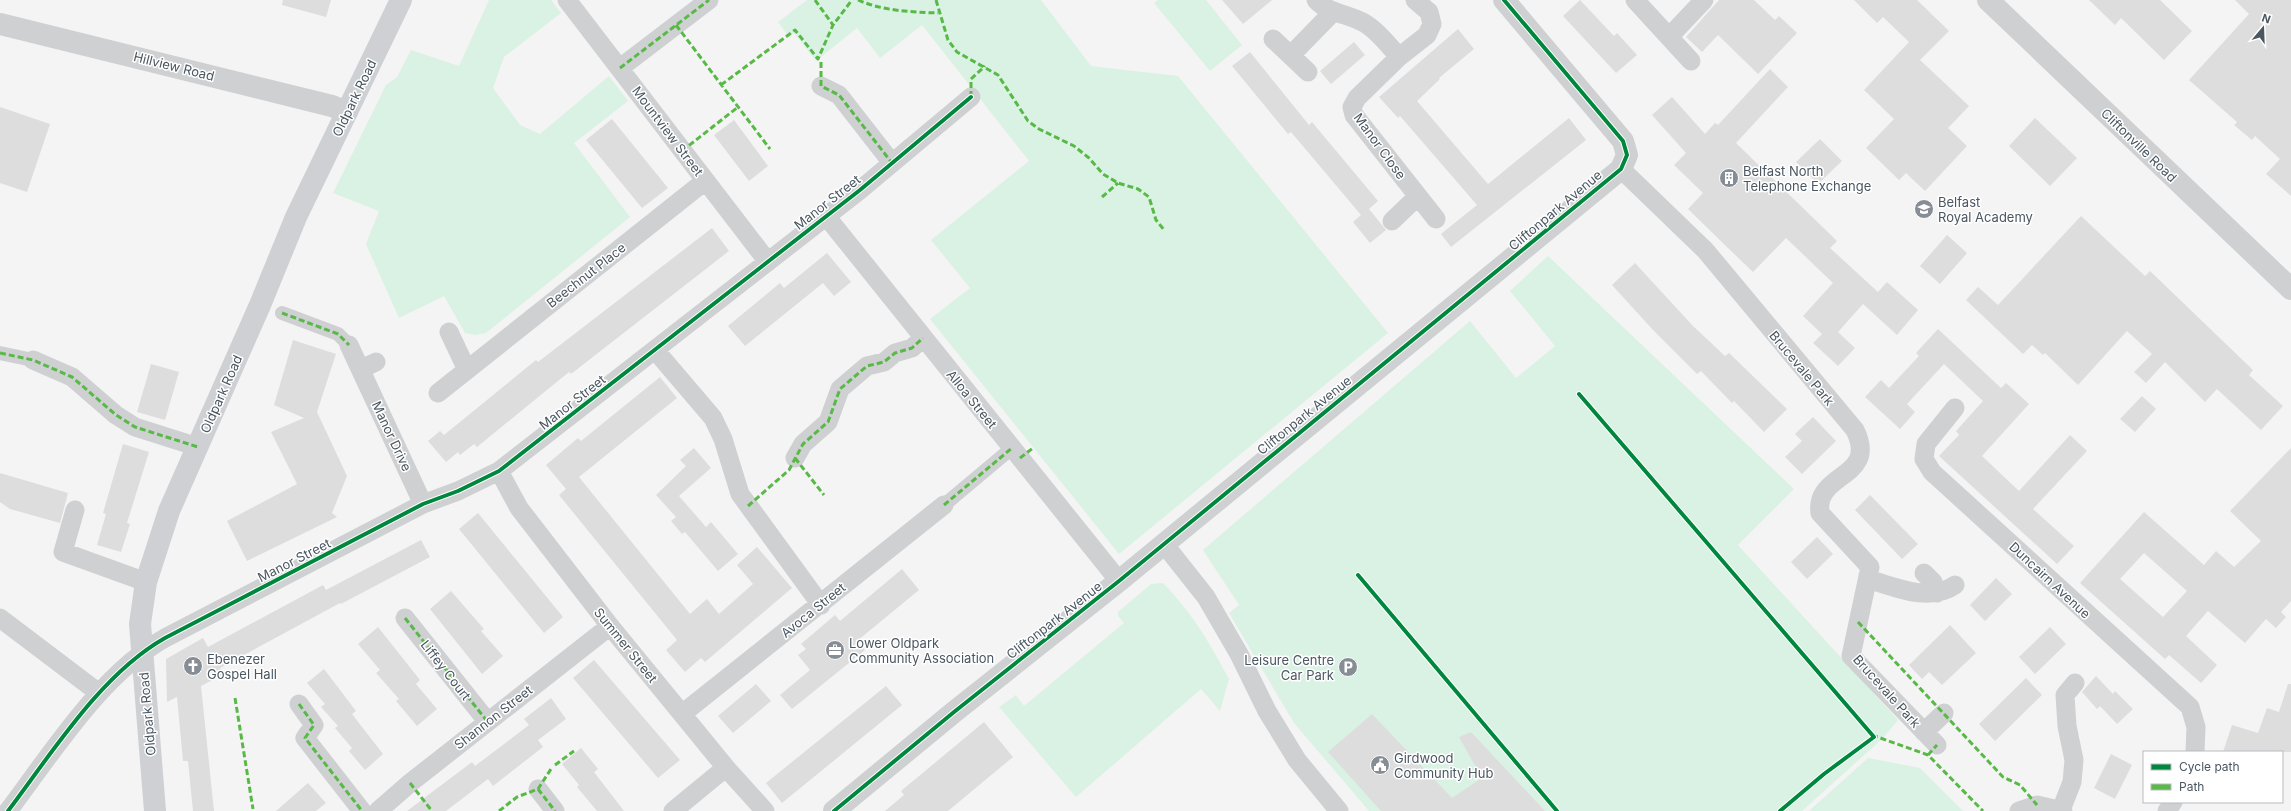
<svg xmlns="http://www.w3.org/2000/svg" width="2291" height="811" font-family="Inter,sans-serif">
  <rect width="100%" height="100%" fill="#f4f4f4"/>
  <path fill="#d9f2e3" d="M489,0H551L561,13L504,57L493,88L520,125L540,134L609,76L628,101L574,143L630,217L486,333L475,335L465,333L444,296L399,318L366,244L379,211L333,193L386,85L397,77L411,50L459,66Z
    M807,0H1041L1091,66L1178,76L1388,333L1119,554L930,319L970,288L931,240L1029,161L922,25L880,58L857,28L816,61L794,33L789,37L778,22Z
    M1158,0H1206L1242,45L1210,71L1154,3Z
    M1548,256L1794,489L1738,545L1898,720L1882,739L1802,811H1369L1294,723L1229,613L1239,605L1203,550L1470,321L1516,378L1555,346L1510,291Z
    M1163,583C1193,614 1209,642 1229,679L1220,711L1201,689L1076,797L999,707L1016,695L1024,706L1124,623L1118,616V612L1151,584Z
    M1868,758L1920,768L1963,811H1809Z"/>
  <path fill="#ddddde" fill-rule="evenodd" d="M283,0H331L326,17L282,5Z
    M1222,0H1272L1243,24Z
    M1580,0L1614,36L1617,33L1637,55L1616,73L1563,16Z
    M1719,0H1754L1775,20L1779,16L1797,33L1758,74L1718,35L1702,52L1686,37Z
    M1854,0H1917L1949,31L1920,60L1969,106L1948,128L1967,146L1925,191L1906,173L1899,180L1866,148L1894,119L1864,90L1909,42L1883,17L1877,23Z
    M2089,0H2160L2192,31L2164,60L2121,18L2115,25Z
    M2235,0H2291V196L2266,174L2280,159L2255,136L2252,140L2234,125L2237,122L2189,80L2249,14Z
    M1458,29L1474,49L1439,78L1440,79L1417,101L1488,184L1569,118L1586,140L1451,247L1441,234L1477,205L1400,116L1398,118L1379,97Z
    M1354,42L1365,55L1331,84L1320,71Z
    M1250,52L1309,125L1312,122L1378,201L1369,209L1386,230L1370,243L1353,222L1361,215L1291,132L1288,134L1232,66Z
    M1770,69L1788,87L1736,143L1837,241L1830,248L1878,292L1887,282L1918,310L1897,335L1863,304L1838,332L1855,348L1838,366L1813,343L1822,334L1803,316L1833,283L1786,238L1753,272L1728,248L1688,209L1703,193L1674,165L1686,153L1652,115L1672,97L1705,134L1715,123L1718,125Z
    M0,107L50,124L27,192L0,183Z
    M2035,118L2077,158L2050,186L2009,146Z
    M612,119L668,188L642,208L586,140Z
    M734,120L768,166L749,181L714,135Z
    M1820,139L1842,161L1818,184L1796,162Z
    M2081,216L2145,276L2150,271L2253,370L2249,375L2283,406L2261,430L2217,389L2205,402L2165,362L2146,383L2134,372L2152,354L2127,331L2078,385L2045,353L2043,355L2032,345L2023,354L1966,300L1978,287L1998,305Z
    M712,228L729,251L571,374L569,372L477,447L474,444L460,455L458,452L446,462L428,441L440,431L444,435L536,360L538,362Z
    M1947,235L1967,253L1940,284L1920,266Z
    M827,253L851,282L834,296L823,283L745,346L728,326L780,283L784,288Z
    M1635,263L1693,326L1725,356L1729,353L1787,409L1764,432L1734,401L1732,403L1701,371L1697,374L1653,330L1612,285Z
    M1938,329L2001,388L2006,383L2029,404L1982,456L2019,491L2070,435L2087,451L2033,509L2074,546L2057,564L1939,456L1959,435L1956,431L1983,401L1944,364L1907,404L1915,412L1900,429L1865,397L1881,380L1889,388L1919,356L1916,353Z
    M293,340L336,354L317,412L347,476L332,513L337,517L247,561L227,521L297,484L271,432L304,418L274,405Z
    M151,364L179,372L165,420L137,412Z
    M660,377L677,398L579,477L690,614L707,599L719,614L753,584L737,565L757,547L792,588L705,662L701,658L685,672L666,650L677,640L559,495L566,489L546,465L578,438L581,441Z
    M2142,396L2156,409L2135,432L2120,419Z
    M1813,417L1836,441L1802,474L1785,457L1802,441L1795,434Z
    M123,444L149,452L127,523L130,524L121,552L97,545L106,514L103,513Z
    M694,448L711,468L679,496L706,527L711,522L738,554L718,571L685,532L682,534L671,521L676,517L656,495L686,466L680,460Z
    M2291,448V601L2281,612L2286,617L2276,628L2266,619L2245,643L2208,611L2186,636L2217,665L2201,683L2169,655L2165,659L2080,583L2144,512L2204,565L2216,551L2234,567L2261,541L2230,511ZM2144,553L2187,591L2163,617L2120,579Z
    M0,473L68,493L60,523L10,509L0,502Z
    M1870,495L1918,544L1902,559L1855,510Z
    M478,513L563,617L544,633L459,529Z
    M1817,537L1833,554L1807,579L1791,562Z
    M421,540L430,557L341,604L340,603L220,668L224,674L201,686L214,811H193L188,761H183L177,697L167,702L166,659L203,638L208,647L323,585L326,590Z
    M902,569L919,590L857,641L865,650L792,709L780,695L810,670L798,655L806,649L801,644L835,615L840,621Z
    M1996,578L2012,594L1985,621L1970,605Z
    M451,591L484,629L481,631L503,656L482,674L430,609Z
    M1950,625L1976,653L1942,685L1929,672L1922,679L1909,665Z
    M378,627L420,680L416,684L437,709L417,726L396,701L399,699L376,673L380,670L358,644Z
    M2050,627L2066,644L2035,674L2019,657Z
    M594,660L680,760L658,778L573,678Z
    M324,669L356,711L352,714L383,754L365,770L349,751L352,748L335,728L338,726L321,707L325,704L307,683Z
    M2096,676L2113,694L2115,691L2133,709L2117,724L2100,706L2097,709L2082,692Z
    M2026,678L2042,695L1995,741L1979,724Z
    M756,684L771,701L733,733L718,716Z
    M2288,684H2291V752H2223L2232,725L2258,733L2267,708L2279,712Z
    M886,686L902,705L782,803L766,783Z
    M551,698L566,719L538,740L543,747L493,786L488,779L446,811H407L472,762L475,766L529,725L524,719Z
    M1372,714L1452,798L1482,778L1459,737L1471,732L1545,811H1381L1328,752Z
    M984,722L1013,757L948,811H885L904,795L901,791Z
    M581,748L598,769L594,772L624,811H597L577,787L579,785L562,764Z
    M2111,754L2132,765L2115,799L2094,788Z
    M308,783L326,803L316,811H276Z"/>
  <g fill="none" stroke-linecap="round" stroke-linejoin="round">
    <path stroke="#ced0d2" stroke-width="14" d="M282,313L338,334L349,345
      M0,353L33,360
      M944,505L1012,448"/>
    <path stroke="#ced0d2" stroke-width="19" d="M567,0L768,262
      M1316,0C1329,14 1350,14 1366,24C1379,32 1389,46 1399,57
      M1415,0L1429,12L1432,24L1427,35L1399,57L1357,98L1352,107L1354,115L1436,219
      M1635,0L1691,61
      M1669,37L1704,0
      M1273,39L1308,72
      M1291,55L1333,12
      M620,68L709,0
      M821,86L839,95L892,163
      M1621,169L1705,250L1855,430C1879,479 1814,472 1820,513L1870,567L1851,656L1937,745
      M826,216L1119,581
      M1392,221L1417,197
      M449,332L467,370
      M349,345L423,504
      M655,350L713,418L723,439L740,494L821,605
      M33,360L72,377L116,415L135,427L198,447
      M361,369L376,362
      M438,393L705,181
      M1955,408L1926,444L1924,459L1932,472L2190,707L2196,727L2195,752
      M795,458L803,444L828,422L840,389L867,366L884,362L895,353L912,348L923,338
      M499,471L519,508L610,626L727,769L765,811
      M75,510L63,552L146,582
      M1164,544L1206,597L1239,654L1267,711L1297,760L1339,811
      M1924,573L1933,582L1937,593
      M1868,579C1895,587 1929,603 1955,585
      M0,618L99,693
      M405,618L487,721
      M299,704L314,725L305,738L362,811
      M682,714L944,505
      M1924,732L1944,713
      M538,789L555,811
      M2061,810L2072,782L2074,760L2067,726L2065,695L2075,683
      M8,811C52,753 101,674 165,638L423,504L458,491L499,471L860,190L971,97
      M378,811L410,783L610,626
      M673,811L718,774L727,769
      M2019,811L2037,805L2063,811
      M2167,811L2173,802"/>
    <path stroke="#ced0d2" stroke-width="22" d="M1988,0L2291,289
      M0,24L332,106L347,112
      M834,811L954,712L1119,581L1621,169L1627,155L1623,141L1504,0"/>
    <path stroke="#ced0d4" stroke-width="22" d="M155,811L140,624L146,582L169,511L260,305L296,217L401,0"/>
    <path stroke="#58b947" stroke-width="3" stroke-dasharray="6 3" stroke-linecap="butt" d="M815,0L833,25
      M858,0C883,11 911,12 938,13
      M936,0L948,40L957,52L998,75L1028,121L1039,129L1074,146L1089,158L1103,174L1118,183L1138,189L1149,197L1156,220L1165,231
      M676,25L770,149
      M821,62V86L839,95L892,163
      M620,68L709,0
      M721,85L795,30L818,59L833,25L852,0
      M971,97V79L985,66
      M682,151L738,107
      M1102,197L1118,183
      M282,313L338,334L349,345
      M0,353L33,360L72,377L116,415L135,427L198,447
      M795,458L824,495
      M1020,458L1033,448
      M944,505L1012,448
      M748,506L789,470L803,444L828,422L840,389L867,366L884,362L895,353L912,348L923,338
      M405,618L487,721
      M1858,622L2003,777L2020,785L2037,805
      M235,698L253,809
      M299,704L314,725L305,738L362,811
      M1872,735L1928,755L1983,811
      M1928,755L1937,745
      M555,765L574,751
      M410,783L432,811
      M538,789L555,811
      M499,811L517,797L538,789L551,769"/>
    <g stroke="#fff" stroke-width="6">
      <path id="cycleway" d="M1579,394L1874,737L1824,774L1780,811
        M1358,575L1557,811
        M8,811C52,753 101,674 165,638L423,504L458,491L499,471L860,190L971,97
        M834,811L954,712L1119,581L1621,169L1627,155L1623,141L1504,0"/>
    </g>
    <use href="#cycleway" stroke="#00873e" stroke-width="4"/>
  </g>
  <defs>
    <g id="building-disc" transform="scale(1)"><circle r="9.5" fill="#868d94" stroke="#fff"/><path d="M-4-6H4V6H1V3H-1V6H-4ZM-2.5-4.3h1.7v1.8h-1.7ZM.8-4.3h1.7v1.8H.8ZM-2.5-1h1.7V.8h-1.7ZM.8-1h1.7V.8H.8Z" fill="#fff"/></g>
    <g id="school-disc" transform="scale(1)"><circle r="9.5" fill="#868d94" stroke="#fff"/><path d="M0-5L7-2L0 1L-7-2ZM-4 1L0 2.5L4 1V4Q0 6-4 4Z" fill="#fff"/></g>
    <g id="office-disc" transform="scale(1)"><circle r="9.5" fill="#868d94" stroke="#fff"/><path d="M-6-3h4V-5.5h4V-3h4V5H-6ZM-1-4.5V-3h2v-1.5ZM-6 0V1H6V0Z" fill="#fff"/></g>
    <g id="church-disc" transform="scale(1)"><circle r="9.5" fill="#868d94" stroke="#fff"/><path d="M-1.2-6h2.4v3.5h3.3v2.4h-3.3V6h-2.4V-.1h-3.3v-2.4h3.3Z" fill="#fff"/></g>
    <g id="parking-disc" transform="scale(1)"><circle r="9.5" fill="#868d94" stroke="#fff"/><path d="M-3.5-5.5H1a3.5 3.5 0 0 1 0 7H-1V5.5H-3.5ZM-1-3.4V-.6H.8a1.4 1.4 0 0 0 0-2.8Z" fill="#fff"/></g>
    <g id="civic-disc" transform="scale(1)"><circle r="9.5" fill="#868d94" stroke="#fff"/><path d="M-.6-6.5H3V-4.5H.6V-3L4-1V1h2V6H-6V1h2V-1L-.6-3ZM-1.2 2.5V6h2.4V2.5Z" fill="#fff"/></g>
  </defs>
  <g fill-rule="evenodd">
    <use href="#building-disc" x="1729" y="178"/>
    <use href="#school-disc" x="1924" y="209"/>
    <use href="#office-disc" x="835" y="650"/>
    <use href="#church-disc" x="193" y="666"/>
    <use href="#parking-disc" x="1348" y="667"/>
    <use href="#civic-disc" x="1380" y="765"/>
  </g>
  <g text-anchor="middle" dominant-baseline="central" stroke-width="3" stroke-linejoin="round" paint-order="stroke">
    <g font-size="13" fill="#4a5661" stroke="#fff">
      <text transform="translate(174 66) rotate(14)">Hillview Road</text>
      <text transform="translate(354 98) rotate(-64)">Oldpark Road</text>
      <text transform="translate(668 131) rotate(53)">Mountview Street</text>
      <text transform="translate(2139 145) rotate(44)">Cliftonville Road</text>
      <text transform="translate(1380 146) rotate(54)">Manor Close</text>
      <text transform="translate(827 202) rotate(-38)">Manor Street</text>
      <text transform="translate(1555 210) rotate(-40)">Cliftonpark Avenue</text>
      <text transform="translate(586 275) rotate(-38)">Beechnut Place</text>
      <text transform="translate(1802 368) rotate(50)">Brucevale Park</text>
      <text transform="translate(221 394) rotate(-66)">Oldpark Road</text>
      <text transform="translate(972 399) rotate(51)">Alloa Street</text>
      <text transform="translate(572 402) rotate(-38)">Manor Street</text>
      <text transform="translate(1304 415) rotate(-39)">Cliftonpark Avenue</text>
      <text transform="translate(392 436) rotate(65)">Manor Drive</text>
      <text transform="translate(294 560) rotate(-27)">Manor Street</text>
      <text transform="translate(2050 580) rotate(43)">Duncairn Avenue</text>
      <text transform="translate(813 610) rotate(-39)">Avoca Street</text>
      <text transform="translate(1054 620) rotate(-38)">Cliftonpark Avenue</text>
      <text transform="translate(626 645) rotate(51)">Summer Street</text>
      <text transform="translate(446 670) rotate(52)">Liffey Court</text>
      <text transform="translate(1887 691) rotate(48)">Brucevale Park</text>
      <text transform="translate(147 714) rotate(-95)">Oldpark Road</text>
      <text transform="translate(493 717) rotate(-38)">Shannon Street</text>
    </g>
    <g font-size="13" fill="#4a5661" stroke="#fff" text-anchor="start">
      <text x="1743" y="171">Belfast North<tspan x="1743" dy="15">Telephone Exchange</tspan></text>
      <text x="1938" y="202">Belfast<tspan x="1938" dy="15">Royal Academy</tspan></text>
      <text x="849" y="643">Lower Oldpark<tspan x="849" dy="15">Community Association</tspan></text>
      <text x="207" y="659">Ebenezer<tspan x="207" dy="15">Gospel Hall</tspan></text>
      <text x="1334" y="660" text-anchor="end">Leisure Centre<tspan x="1334" dy="15">Car Park</tspan></text>
      <text x="1394" y="758">Girdwood<tspan x="1394" dy="15">Community Hub</tspan></text>
    </g>
  </g>
  <rect x="2143" y="751" width="140" height="52" fill="#ffffff" stroke="#b7bbc0"/>
  <rect x="2151" y="764" width="20" height="6" fill="#00873e" stroke="#b7bbc0"/>
  <text x="2179" y="771" font-size="12" fill="#4a5661">Cycle path</text>
  <rect x="2151" y="784" width="20" height="6" fill="#58b947" stroke="#b7bbc0"/>
  <text x="2179" y="791" font-size="12" fill="#4a5661">Path</text>
  <g transform="translate(2263 28) rotate(19)" stroke="#ffffff" stroke-width="3" paint-order="stroke">
  <path d="M0-3L7 15L0 10L-7 15Z" fill="#4a5661"/>
  <text y="-6" font-size="11" font-weight="bold" text-anchor="middle" fill="#4a5661">N</text>
  </g>
</svg>
